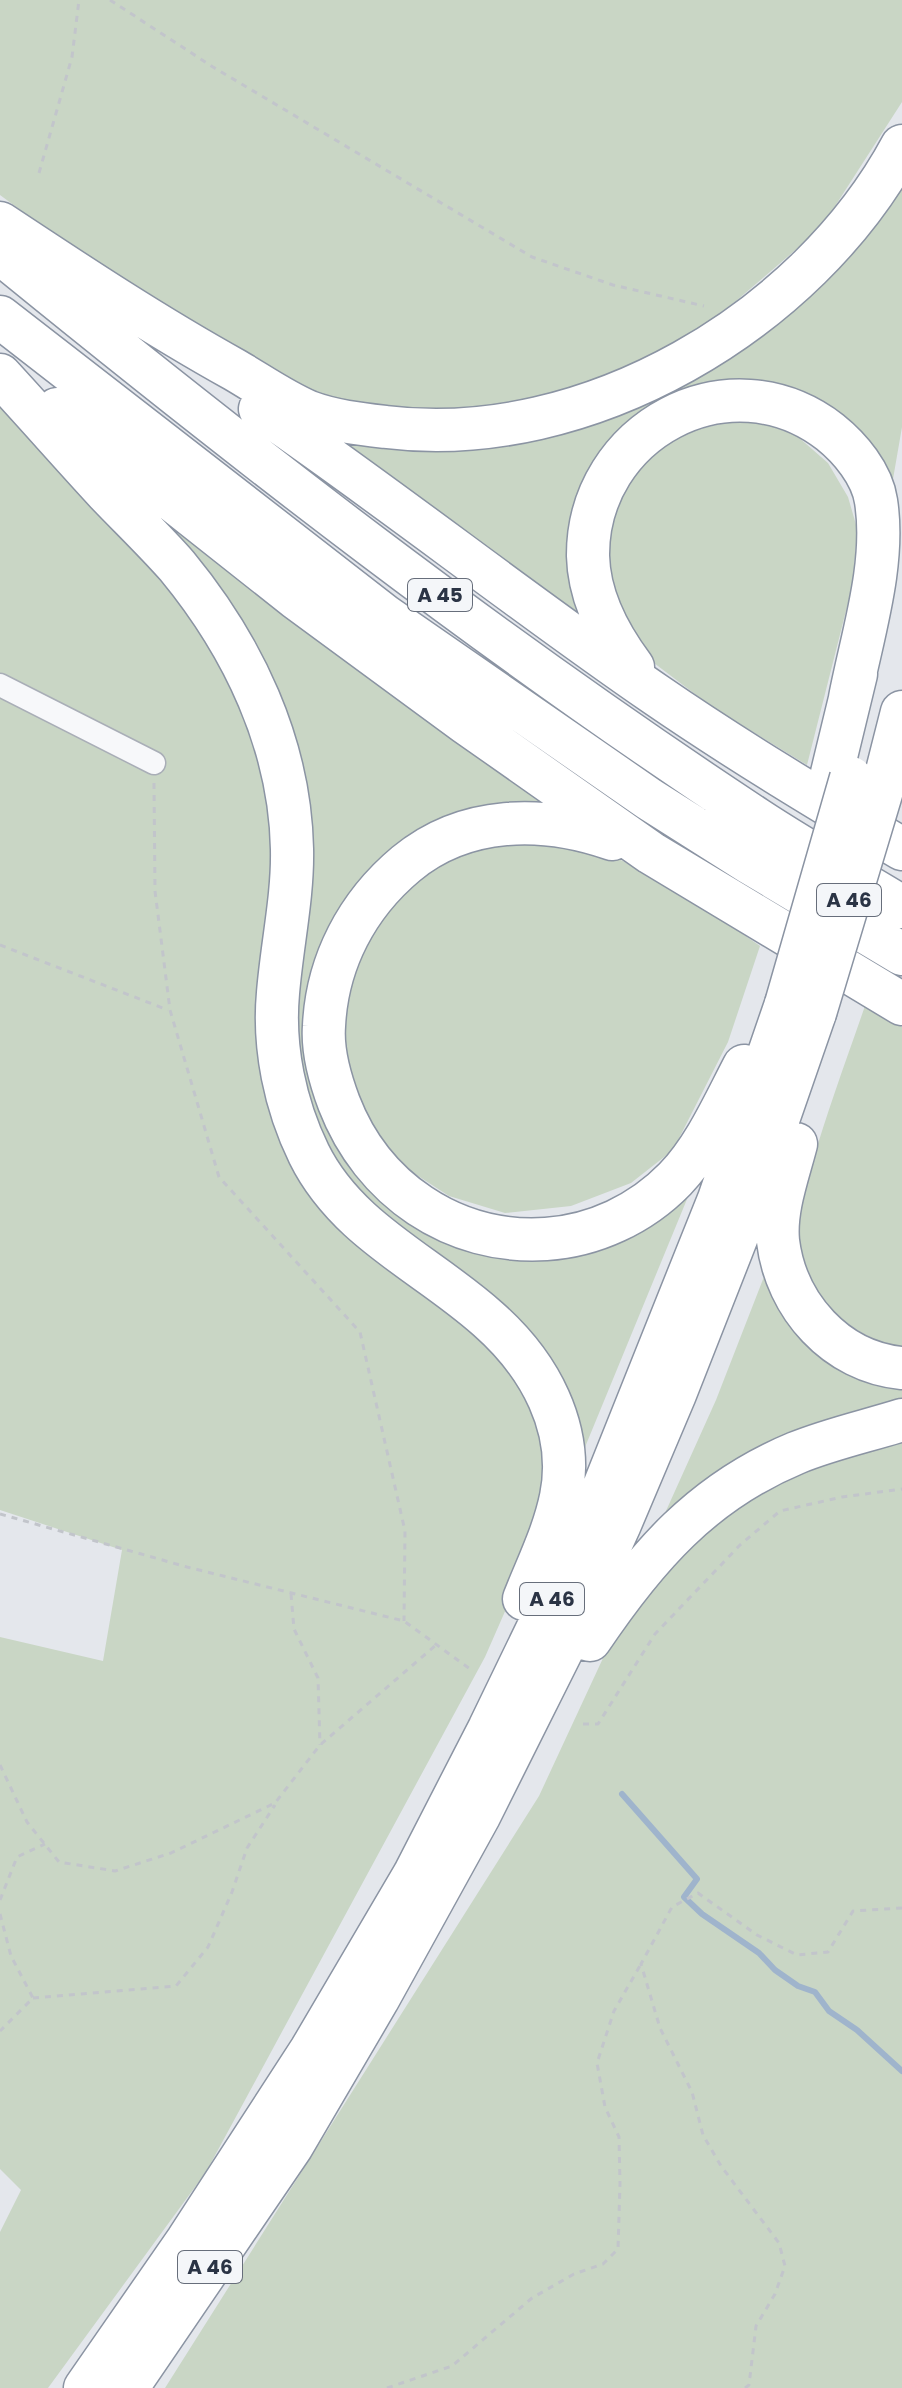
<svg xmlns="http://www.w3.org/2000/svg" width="902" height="2388" font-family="Poppins,sans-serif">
  <rect width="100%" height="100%" fill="#e4e7ec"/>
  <path fill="#c9d6c5" d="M0,0H902V102L821,228L736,301L691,335L644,363L498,413L345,407L205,346L0,195Z
    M902,180V427L893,479L877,454L805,397L614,447L599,636L305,422L580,421Z
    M0,399L164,567L245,695L278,819L272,1083L434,1293L531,1388L549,1485L535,1543L485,1657L206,2172L48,2388H0V2232L21,2190L0,2169V1637L103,1661L122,1550L0,1510Z
    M729,422H761L797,436L828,463L848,497L857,528L853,583L807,765L712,707L654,663L635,642L619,616L604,553L610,520L625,485L671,436Z
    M69,435L568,811L542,808L351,908L326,1105L471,1241L692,1187L583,1452L367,1208L318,1141L293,1037L303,789Z
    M539,840L597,851L623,861L737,930L760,946L728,1042L673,1150L631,1183L571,1206L505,1213L449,1196L412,1172L376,1141L341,1065L349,969L399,896L447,860L469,850Z
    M866,1003L902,1027V1348C841,1336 791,1279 798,1215C800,1199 807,1183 811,1167C827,1112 847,1058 866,1003Z
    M769,1264L902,1378V1410L652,1542L716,1400Z
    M902,1433V2388H165L539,1796L624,1613L669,1559L759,1489Z"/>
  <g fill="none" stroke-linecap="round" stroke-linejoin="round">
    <path stroke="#9fb4cc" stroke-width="6" d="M622,1794L697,1879L684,1897L702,1914L759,1953L775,1970L798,1986L815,1992L829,2011L857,2030L902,2071"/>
    <g stroke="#a9aeb7" stroke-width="25">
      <path id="street" d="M0,685L154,763"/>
    </g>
    <g stroke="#8b94a3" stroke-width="45">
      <path id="highway" d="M0,223C77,274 154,325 235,370C259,384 283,401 309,412C333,421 360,424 386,427C586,452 808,321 902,146
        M0,253C244,452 494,646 757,819C804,850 854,878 902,907
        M0,317L385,616L649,799L750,863L902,954
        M0,375C36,414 71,454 107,493C130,517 155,541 177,566C243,646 290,744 292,849C293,897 282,944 278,993C273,1047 285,1105 309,1154C347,1231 427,1264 488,1319C539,1364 575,1428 561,1497C554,1532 537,1566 524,1599
        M57,409L296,598L466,723L651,853L902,1004
        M260,409C394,501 521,602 655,694C735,749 818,799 902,849
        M633,667C609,635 589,598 588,556C587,431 729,354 830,432C850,448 872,474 876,501C886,564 862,636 850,698
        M832,773L856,674
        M883,787L902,712
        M612,839C543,815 465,815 406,864C357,905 327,962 324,1026C322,1052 330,1079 339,1103C372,1189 453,1245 546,1239C594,1236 641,1214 675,1179C705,1148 724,1104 744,1066
        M796,1144C788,1175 775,1209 778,1241C786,1306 836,1362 902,1368
        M590,1640C646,1557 702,1492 796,1453C830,1439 867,1431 902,1420
        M85,2388L187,2241L311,2050L414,1875L489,1729L593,1514L719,1199L786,1004
        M127,2388L292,2146L378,1999L479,1816L572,1630L620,1524L675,1394L743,1221L815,1013"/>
    </g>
    <path stroke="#c2c5cb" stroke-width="3" stroke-dasharray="6 6" stroke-linecap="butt" d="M110,0L213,67L532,257L613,285L704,306
      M39,173L72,57L79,0
      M154,783L155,891L170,1010L219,1177L360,1332L405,1531L404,1621
      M0,945L168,1010
      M0,1514L187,1567L404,1621L470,1669
      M291,1594L294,1629L318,1678L320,1745
      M583,1724H598L655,1634L740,1545L780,1511L842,1497L902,1489
      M0,1765L27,1822L59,1862L115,1871L171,1853L275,1803L320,1745L436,1645
      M0,1900L17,1857L45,1844
      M0,1914L11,1956L33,1998L0,2031
      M33,1998L176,1986L208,1947L232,1892L247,1848L275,1805
      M387,2388L452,2366L532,2298L574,2274L603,2264L618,2249L620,2184L619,2137L605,2107L597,2063L614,2011L641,1964
      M745,2388L749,2385L756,2326L775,2294L785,2266L779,2243L721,2166L703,2135L692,2092L660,2028L641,1964L672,1907L698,1893L757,1935L797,1955L828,1952L853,1911L902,1908"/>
    <use href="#street" stroke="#f7f8fa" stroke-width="22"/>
    <use href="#highway" stroke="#fff" stroke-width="42"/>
    <g stroke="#8b94a3" stroke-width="45" stroke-linecap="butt">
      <path id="highway-bridge" d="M786,1004L851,778
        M815,1013L883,787"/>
    </g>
    <use href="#highway-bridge" stroke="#fff" stroke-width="42"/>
  </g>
  <g text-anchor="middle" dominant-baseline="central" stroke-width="6" stroke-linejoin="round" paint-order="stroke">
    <g fill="#f4f6f9" stroke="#676e7b" stroke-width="2">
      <rect x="408" y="579" width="64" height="32" rx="6"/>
      <rect x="817" y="884" width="64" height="32" rx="6"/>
      <rect x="520" y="1583" width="64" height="32" rx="6"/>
      <rect x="178" y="2251" width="64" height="32" rx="6"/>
    </g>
    <g font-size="20" font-weight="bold" fill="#2b3445">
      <text x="440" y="595">A 45</text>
      <text x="849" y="900">A 46</text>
      <text x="552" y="1599">A 46</text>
      <text x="210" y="2267">A 46</text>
    </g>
  </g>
</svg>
